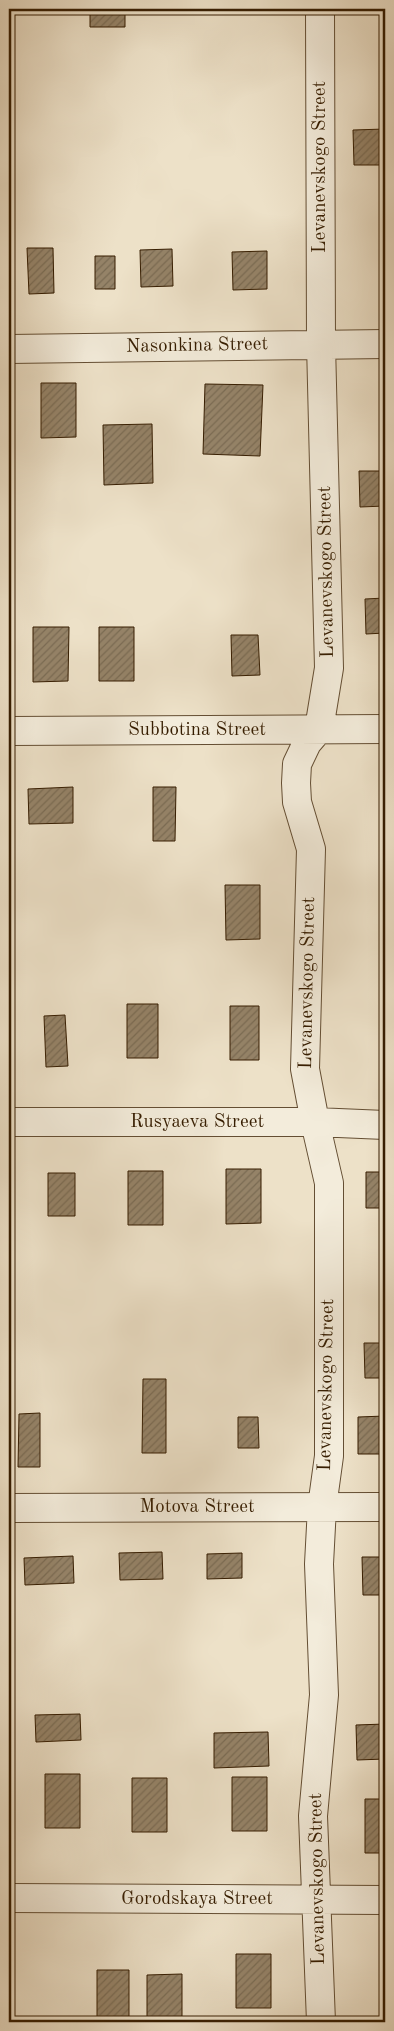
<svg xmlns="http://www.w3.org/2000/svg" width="394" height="2031" font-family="'Old Standard TT',serif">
  <defs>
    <pattern id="building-hatch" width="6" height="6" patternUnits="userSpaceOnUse" patternTransform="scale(1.25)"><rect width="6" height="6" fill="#958368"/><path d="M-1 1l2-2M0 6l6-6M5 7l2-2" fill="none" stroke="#7a6b53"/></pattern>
  </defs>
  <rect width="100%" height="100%" fill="#ede1c8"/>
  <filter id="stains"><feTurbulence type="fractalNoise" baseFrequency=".004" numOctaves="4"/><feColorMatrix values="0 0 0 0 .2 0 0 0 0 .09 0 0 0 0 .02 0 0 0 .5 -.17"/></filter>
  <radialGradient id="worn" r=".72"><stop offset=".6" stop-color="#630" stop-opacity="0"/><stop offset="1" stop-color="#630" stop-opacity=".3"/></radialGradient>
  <path fill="url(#building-hatch)" stroke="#361d01" d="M90,9H125V27H90Z
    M385,129V165H354L353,130Z
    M27,248H53L54,293L29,294Z
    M172,249L173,286L141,287L140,250Z
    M267,251V289L233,290L232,252Z
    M95,256H115V289H95Z
    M41,383H76V437L41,438Z
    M205,384L263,385L260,456L203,454Z
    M152,424L153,483L104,485L103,425Z
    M359,471H385V506L360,507Z
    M385,598V633L366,634L365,599Z
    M33,627H69L68,681L33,682Z
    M99,627H134V681H99Z
    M231,635H258L260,675L232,676Z
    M73,787V823L29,824L28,789Z
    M153,787H176L175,841H153Z
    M225,885H260V939L226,940Z
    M127,1004H158V1058H127Z
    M230,1006H259V1060H230Z
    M65,1015L68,1066L46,1067L44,1016Z
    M226,1169H261V1223L226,1224Z
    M128,1171H163V1225H128Z
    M366,1172H385V1208H366Z
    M48,1173H75V1216H48Z
    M364,1343H385V1378H365Z
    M143,1379H166V1453H142Z
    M40,1413V1467H18L19,1414Z
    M385,1416V1454H358V1417Z
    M238,1417H258L259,1448H238Z
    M162,1552L163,1579L120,1580L119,1553Z
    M242,1553V1578L207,1579V1554Z
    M73,1556L74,1583L25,1585L24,1558Z
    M362,1557H385V1595H363Z
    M80,1714L81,1740L36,1742L35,1715Z
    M385,1724V1759L357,1760L356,1725Z
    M268,1732L269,1766L214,1768V1733Z
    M45,1774H80V1828H45Z
    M232,1777H267V1831H232Z
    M132,1778H167V1832H132Z
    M365,1799H385V1853H365Z
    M236,1954H271V2008H236Z
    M97,1970H129V2022H97Z
    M182,1974V2022H147V1975Z"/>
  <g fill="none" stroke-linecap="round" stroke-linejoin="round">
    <g stroke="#644e33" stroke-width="30">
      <path id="minor" d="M320,9L321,344L329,668L319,729L307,743L297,764L296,783L297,802L311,849L305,1069L315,1122L329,1183V1456L322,1507L319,1564L324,1695L313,1816L321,2022
        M9,349L385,344
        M9,731L385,729
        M9,1122H315L385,1125
        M9,1508L385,1507
        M9,1898L385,1900"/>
    </g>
    <use href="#minor" stroke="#f3ecdb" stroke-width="28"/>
  </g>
  <g text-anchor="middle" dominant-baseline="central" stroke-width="4.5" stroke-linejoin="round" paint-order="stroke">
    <g font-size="19" fill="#361d01" stroke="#f3ecdb">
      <text transform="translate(320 167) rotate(-90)">Levanevskogo Street</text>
      <text transform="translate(197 346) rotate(-1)">Nasonkina Street</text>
      <text transform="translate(327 572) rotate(-91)">Levanevskogo Street</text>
      <text x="197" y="730">Subbotina Street</text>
      <text transform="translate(308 983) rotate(-89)">Levanevskogo Street</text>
      <text x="197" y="1122">Rusyaeva Street</text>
      <text transform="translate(327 1385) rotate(-89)">Levanevskogo Street</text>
      <text x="197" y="1507">Motova Street</text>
      <text transform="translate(318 1879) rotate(-91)">Levanevskogo Street</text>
      <text x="197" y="1899">Gorodskaya Street</text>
    </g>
  </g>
  <rect width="394" height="2031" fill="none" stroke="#ede1c8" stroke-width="30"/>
  <rect x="10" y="10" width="374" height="2011" fill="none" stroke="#361d01" stroke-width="2.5"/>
  <rect x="15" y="15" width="364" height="2001" fill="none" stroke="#361d01"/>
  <rect width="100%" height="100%" filter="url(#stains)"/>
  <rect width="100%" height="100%" fill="url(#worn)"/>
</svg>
